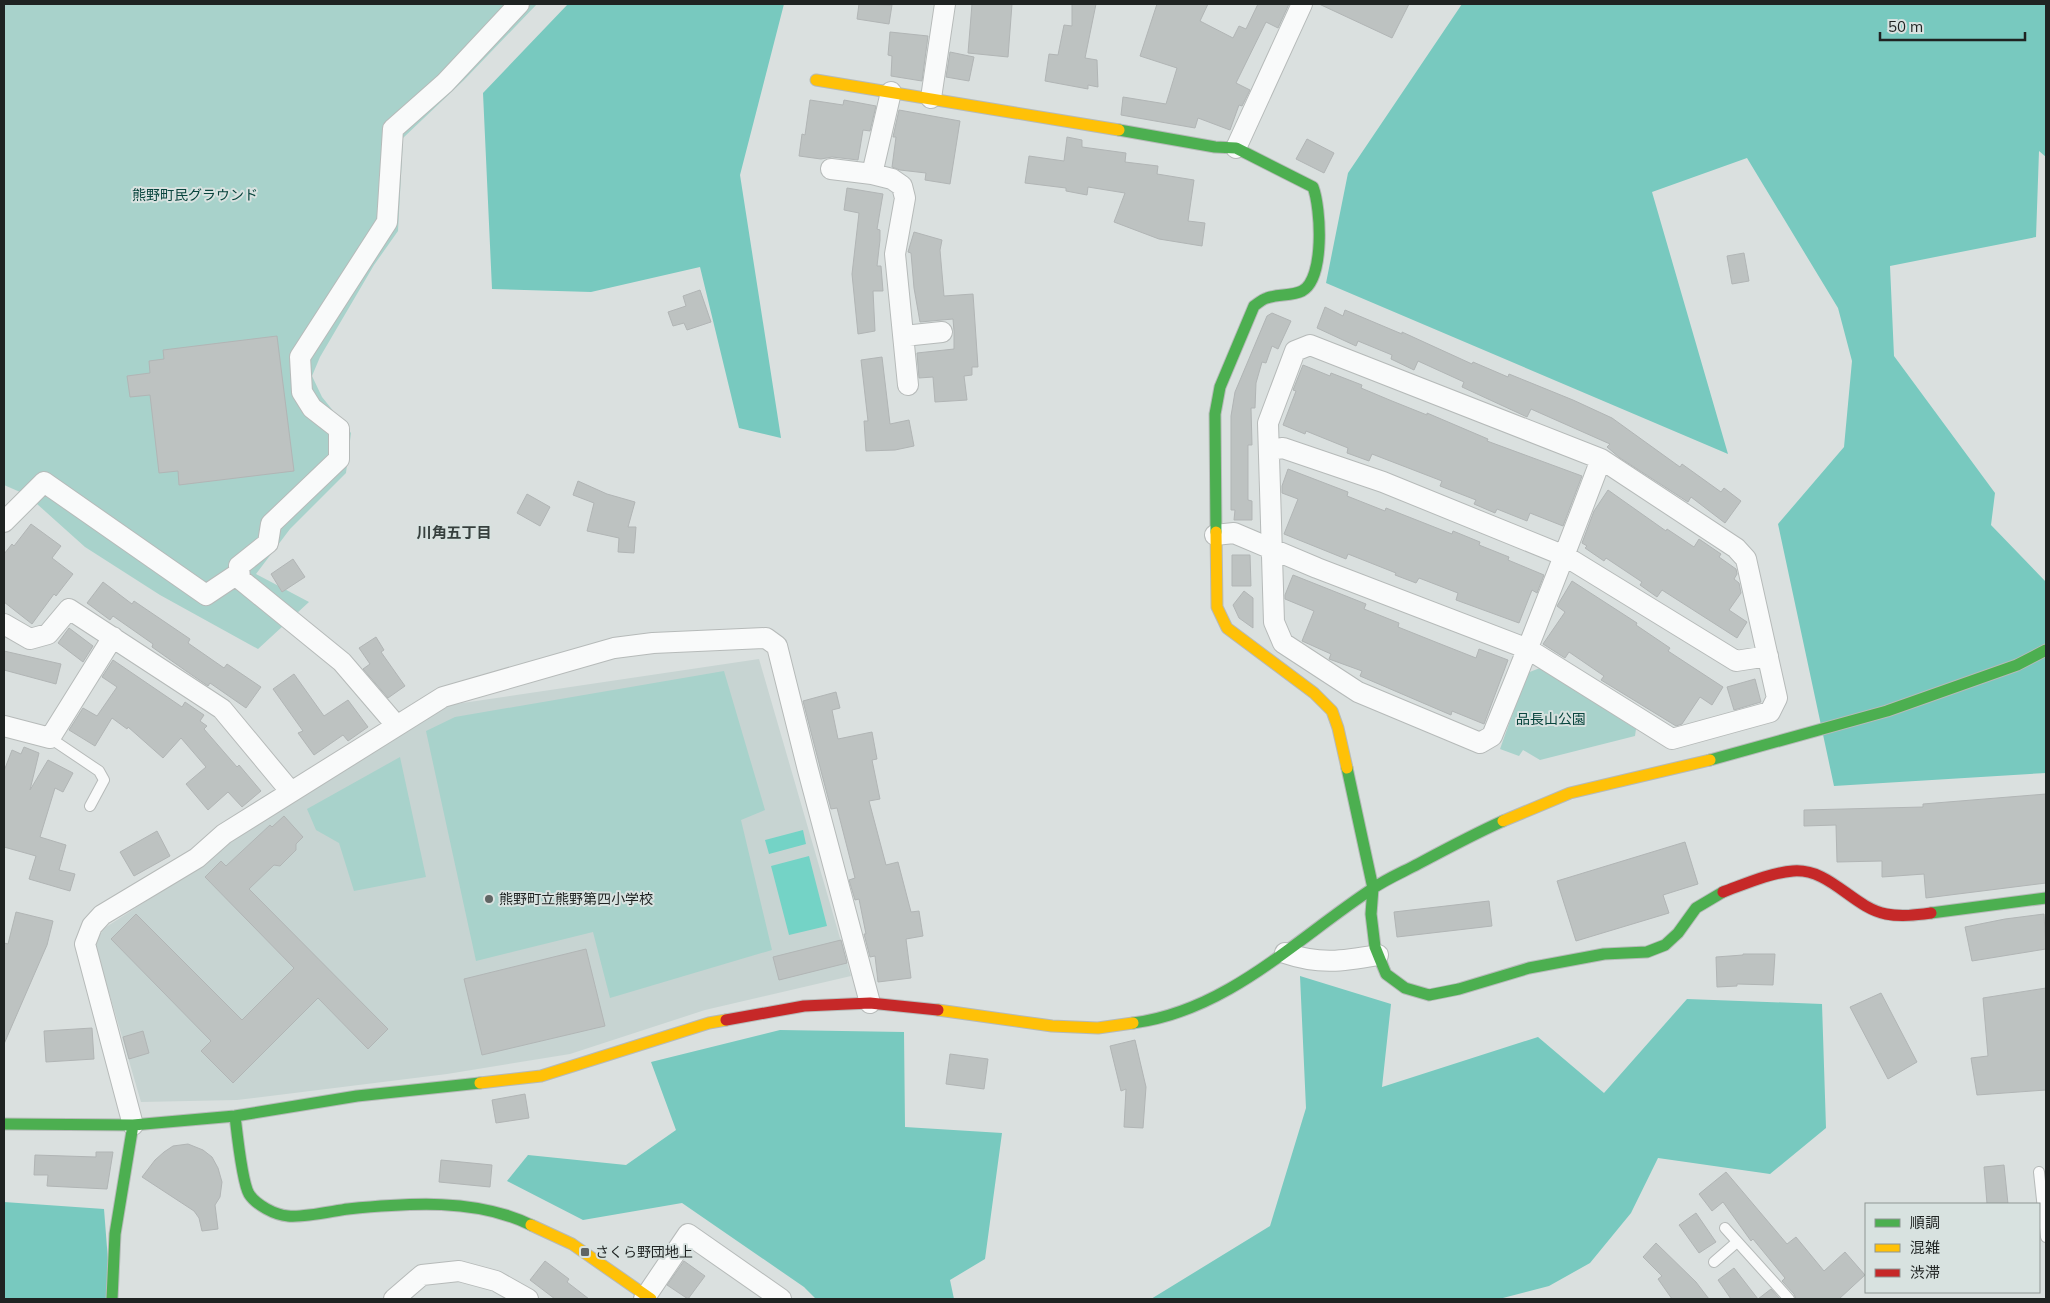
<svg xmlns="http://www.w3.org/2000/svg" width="2050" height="1303" font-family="Mulish,'Noto Sans JP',sans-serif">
  <rect width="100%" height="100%" fill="#dae0df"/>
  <path fill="#c7d4d2" d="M759,659L851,976L705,1010L570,1054L447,1074L237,1100L141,1102L94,941L106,927L193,871L228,841L449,705Z"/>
  <path fill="#a8d2cb" d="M4,4H537L464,80L403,138L398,231L374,265L320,357L312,376L322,397L351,433L346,473L290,529L256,574L309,602L258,649L160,595L85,547L27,495L4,485Z
    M1540,668L1636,729L1635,736L1540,760L1523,750L1519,756L1500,749L1527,673Z
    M724,671L765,810L741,820L772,950L610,998L593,932L476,961L426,731L455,717Z
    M400,757L426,877L354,891L339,843L316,830L307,809Z"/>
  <path fill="#78c9bf" d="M568,4H784L740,175L781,438L739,428L700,267L591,292L492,289L483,93Z
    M1462,4H2046V157L2039,151L2036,237L1890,266L1894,356L1995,493L1991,525L2046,582V773L1834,786L1778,524L1844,447L1852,361L1838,308L1747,158L1652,192L1728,454L1326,283L1348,173Z
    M1300,976L1391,1004L1382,1087L1538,1037L1604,1093L1687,999L1822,1004L1826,1128L1770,1174L1658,1158L1631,1213L1590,1263L1549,1286L1499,1299H1151L1270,1226L1306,1108Z
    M780,1030L904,1032L905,1127L1002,1133L985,1259L950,1280L954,1299H816L804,1287L682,1203L583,1220L507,1181L528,1155L626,1165L676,1130L651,1062Z
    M4,1202L104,1209L111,1299H4Z"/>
  <path fill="#74d3c6" d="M803,830L806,844L769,854L765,840Z
    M809,856L827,926L789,935L771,866Z"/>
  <path fill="#bdc2c1" stroke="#b1b5b5" d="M859,4L892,5L889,24L857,19Z
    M972,4H1012L1008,57L968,53Z
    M1072,4H1096L1085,58L1097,60L1098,87L1088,85V89L1045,81L1049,54L1058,55L1064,25L1072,26Z
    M1157,4H1208L1200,21L1233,38L1239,26L1246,29L1258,4H1289L1278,28L1266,22L1236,83L1250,90L1242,106L1239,105L1230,130L1198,118L1195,128L1121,115L1123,97L1166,104L1177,68L1140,56Z
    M1319,4H1409L1392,38Z
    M890,32L928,36L922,81L891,76L892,56L888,55Z
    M950,52L974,57L969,81L946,77Z
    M810,100L843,105L844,100L876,106L870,131L863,130L858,160L832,157L821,159L799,156L802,134L805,135Z
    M899,110L960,121L950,184L925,180L926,173L900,170L892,167L896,137H893Z
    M1067,137L1082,140V147L1126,153L1125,162L1158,166L1157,174L1194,180L1188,221L1205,223L1202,246L1159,239L1114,222L1125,193L1088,187L1087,195L1066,191V188L1025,183L1029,156L1064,161Z
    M1307,139L1334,153L1324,173L1296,159Z
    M847,188L883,194L877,229L880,230V240L877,266H881L883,291H873L875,331L858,334L852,274L859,213L844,210Z
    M914,232L942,240L940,250L944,296L973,294L978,367H972V375L964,376L967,400L935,402L933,377L919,378L917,353L954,349V331L953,319L920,322L914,288L911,253L908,252Z
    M1744,253L1749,281L1732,284L1727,256Z
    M700,290L711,322L687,330L684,323L673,326L668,312L686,306L683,296Z
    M1325,307L1343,316L1345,310L1402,334V332L1472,364L1473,362L1508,377L1509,374L1573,400L1612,418L1680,467L1682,464L1721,492L1724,488L1741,501L1725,523L1691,497L1688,502L1620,458L1607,447L1610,444L1531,409L1527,417L1462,387L1464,382L1418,361L1414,370L1391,359L1392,355L1358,341L1356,346L1317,328Z
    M1272,313L1291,321L1278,349L1272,346L1266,363L1262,362L1256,383L1255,408H1251L1252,445H1248V500L1252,501V520H1234L1235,510H1231V416L1235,392L1267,316Z
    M277,336L294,471L179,485L178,471L159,473L150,395L130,397L127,376L150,373L149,361L164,359L163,350Z
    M882,357L890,424L909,420L914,446L895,450L866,451L864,421H868L861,360Z
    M1303,365L1330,376L1331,373L1362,385L1361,388L1392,401L1427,415V413L1488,439L1487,441L1582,476L1563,526L1530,513L1527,521L1497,509L1495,513L1474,504L1476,500L1440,486L1442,481L1372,454L1369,461L1347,453L1348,448L1306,431L1305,434L1283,425L1296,391L1293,390Z
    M1288,469L1348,492L1347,496L1385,511L1386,508L1452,534L1453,531L1480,542L1479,545L1509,557L1508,560L1544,575L1537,593L1532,590L1519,623L1456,600L1458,593L1419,578L1416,583L1395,575L1396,573L1348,554L1346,559L1284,534L1298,499L1282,493V486Z
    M578,481L607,494L635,502L628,527H636L634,553L618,552L619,538L587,531L594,503L573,495Z
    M1608,490L1666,531L1667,529L1694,547L1699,539L1721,554L1719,557L1736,569L1737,574L1734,579L1739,583L1741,593L1729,610L1747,622L1737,638L1662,590L1657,597L1640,585L1642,582L1606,558L1604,561L1585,548L1587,546L1582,543L1594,511Z
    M527,494L550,507L540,526L517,513Z
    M31,524L61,546L52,558L73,574L56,596L54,594L32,624L4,602V554L12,544L14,546Z
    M1232,555H1250L1251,586H1232Z
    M293,559L305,577L282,592L271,574Z
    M1293,575L1366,604L1364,609L1399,623L1398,627L1438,643L1476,658L1479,649L1508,660L1484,724L1452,711L1451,715L1360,676L1362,671L1329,659L1331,654L1302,641L1314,611L1285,599V595Z
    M1572,581L1637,623L1636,625L1670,648L1668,651L1723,687L1712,705L1700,697L1682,724L1676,726L1601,680L1604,676L1569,652L1565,658L1543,644L1565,612L1557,606Z
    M103,582L132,604L134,601L190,639L188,643L224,668L227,664L261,687L246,708L210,683L208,686L186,671L152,647L153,644L113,616L110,620L87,603Z
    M1244,591L1253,598V628L1239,618L1233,605Z
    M69,628L93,646L83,662L58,643Z
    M376,637L384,650L381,652L405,686L388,698L363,669L370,664L359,648Z
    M4,651L61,664L56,684L4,670Z
    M113,660L182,707L185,702L204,715L200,721L207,726L204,729L237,767L239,765L261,791L242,807L228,792L208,810L186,784L206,767L181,738L163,758L128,727L127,729L112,718L95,746L69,730L83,708L97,716L117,687L102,677Z
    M294,674L324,716L348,700L368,727L348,741L343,735L314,755L298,733L303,731L273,689Z
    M1755,679L1761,702L1734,710L1727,687Z
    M836,692L840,708L832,710L838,739L872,732L877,759L872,760L880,799L869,801L886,865L898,862L911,912L919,911L923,936L906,939L911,978L878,982L875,956L870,957L864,934H866L859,899L855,900L849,880L855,878L837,808L831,809L820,767L803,701Z
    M24,747L39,753L30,790L48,760L73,773L63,792L55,788L40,837L66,845L59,870L75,874L70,891L29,879L36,856L4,847V771L12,750L21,754Z
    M2046,794V883L1926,898L1924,874L1882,877V861L1837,862L1836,825L1804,826V810L1923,807V804Z
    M284,816L303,837L296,844V850L280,866L274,865L249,889L388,1029L368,1049L318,998L233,1083L201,1051L211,1041L111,939L136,914L242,1020L294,968L205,877L221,861L226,866L270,825L272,827Z
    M157,831L170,856L134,876L120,852Z
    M1685,842L1698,884L1663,895L1669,913L1576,941L1557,881Z
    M1489,901L1492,926L1397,937L1394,912Z
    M16,912L53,921L47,945L4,1044V943L8,944Z
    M2044,914L2046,949L1972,961L1965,927L2005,919Z
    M841,940L847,963L779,980L773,957Z
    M586,949L605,1026L482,1055L464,979Z
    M1743,954H1775L1773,985L1737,984V986L1717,987L1716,957L1743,955Z
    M2046,988V1090L1977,1095L1971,1058L1988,1056L1983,998Z
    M1881,993L1917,1062L1888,1079L1850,1007Z
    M92,1028L94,1059L46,1062L44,1031Z
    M143,1031L149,1053L129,1059L123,1037Z
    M1135,1040L1146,1087L1143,1128L1124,1127L1126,1089L1121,1091L1110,1046Z
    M950,1054L988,1059L984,1089L946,1084Z
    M525,1094L529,1118L496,1123L492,1100Z
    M188,1144L203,1150L212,1157L218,1168L222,1182L220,1197L215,1205L218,1229L202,1231L199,1218L194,1211L142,1177L155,1160L164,1152L173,1146Z
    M96,1152H113L107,1189L47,1186L48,1175H34L35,1155L96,1157Z
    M441,1160L492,1165L490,1187L439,1182Z
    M2004,1165L2008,1204H1987L1984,1167Z
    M1726,1172L1787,1244L1796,1237L1824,1271L1845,1252L1865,1275L1839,1299H1796L1794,1294L1782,1281L1785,1278L1753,1239L1751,1241L1723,1202L1712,1211L1699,1194Z
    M1696,1213L1716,1242L1699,1253L1679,1225Z
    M1656,1243L1696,1282L1709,1299H1672L1658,1279L1662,1276L1643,1257Z
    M545,1261L569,1279L567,1282L589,1299H555L530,1280Z
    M684,1261L705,1276L688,1299L667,1285Z
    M1734,1268L1758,1299L1771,1289L1780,1299H1731L1718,1280Z"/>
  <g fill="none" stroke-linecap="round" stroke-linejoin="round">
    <g stroke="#b6bab9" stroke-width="12">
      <path id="lane" d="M50,738L99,771L104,780L90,806
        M2039,1172L2046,1237
        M1725,1228L1789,1299
        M1714,1262L1737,1242"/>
    </g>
    <g stroke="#b6bab9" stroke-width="22">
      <path id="street" d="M891,92L872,174L892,179L902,186L905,198L895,254L908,385
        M931,98L945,4
        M1236,148L1302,4
        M831,169L872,174
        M904,336L942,332
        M1269,450L1283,448L1383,482L1565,556L1736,661L1768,656
        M4,522L44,482L206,595L239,573
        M1215,535L1234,533L1317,568L1528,649L1672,739L1770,712L1777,698L1746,559L1736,548L1601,459L1310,345L1295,351L1268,423L1274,622L1283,643L1358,692L1480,743L1492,736C1530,644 1566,552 1601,459
        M4,624L30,639L48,634L69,609L222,709L291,792
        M396,725L342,662L240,579L239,566L268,543L271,524L339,459V429L312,408L302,392L300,357L387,222L393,129L445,83L519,4
        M4,726L50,738L113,637
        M1285,953C1320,965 1343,961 1378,955
        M133,1125L85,944L92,926L102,915L197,858L224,834L443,697L614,648L653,643L766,638L777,646L808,770L870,1003
        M394,1299L422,1275L459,1271L496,1281L528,1299
        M644,1299L688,1234L781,1299"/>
    </g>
    <g stroke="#b6bab9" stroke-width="13">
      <path id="fast" d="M1119,130L1215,147L1236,148L1313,187C1321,208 1325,279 1302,291C1292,296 1278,294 1267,298C1263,299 1258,303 1254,306L1220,387L1215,414L1216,532
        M1710,760L1887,711L2017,665L2046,650
        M1347,768L1373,888L1371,914L1375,947L1386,974L1405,988L1429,995L1459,989L1529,968L1604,954L1647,952L1665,945L1678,933L1696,908L1723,892
        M1931,913L2046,898
        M1133,1023C1227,1011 1296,939 1372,889C1386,879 1403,872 1418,864C1446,849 1474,834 1503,821
        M235,1116C237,1133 242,1182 249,1194C256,1205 275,1215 288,1216C302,1218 333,1211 348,1209C408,1203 476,1198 531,1225
        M4,1124L133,1125L235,1116L357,1096L480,1083
        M112,1299L115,1234L133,1125"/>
    </g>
    <g stroke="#b6bab9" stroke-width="13">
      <path id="slow" d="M816,80L1119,130
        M1216,532L1217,607L1227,628L1314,693L1332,711L1338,728L1347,768
        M1503,821L1570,793L1710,760
        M938,1010L1052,1026L1098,1028L1133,1023
        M480,1083L541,1076L709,1023L726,1020
        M531,1225L572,1244L651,1299"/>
    </g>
    <g stroke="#b6bab9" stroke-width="13">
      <path id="jam" d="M1723,892C1745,884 1769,873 1793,871C1830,868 1852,907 1886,914C1901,917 1916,915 1931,913
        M726,1020L804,1006L870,1003L938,1010"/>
    </g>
    <use href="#lane" stroke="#f9fafa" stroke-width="10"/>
    <use href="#street" stroke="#f9fafa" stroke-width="20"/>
    <use href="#fast" stroke="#4caf50" stroke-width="11"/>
    <use href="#slow" stroke="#ffc107" stroke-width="11"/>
    <use href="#jam" stroke="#c62828" stroke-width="11"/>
  </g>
  <g fill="#606564" stroke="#d8e2e0" stroke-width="2">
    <circle cx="489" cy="899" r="5"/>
    <rect x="580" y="1247" width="10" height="10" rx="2.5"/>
  </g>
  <g text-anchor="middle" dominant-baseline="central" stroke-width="4" stroke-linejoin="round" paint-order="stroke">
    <g font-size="14" fill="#09453e" stroke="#d8e2e0">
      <text x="195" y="195">熊野町民グラウンド</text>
      <text x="1551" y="719">品長山公園</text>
    </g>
    <g font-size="14" fill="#1f2322" stroke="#d8e2e0" text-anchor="start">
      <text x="499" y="899">熊野町立熊野第四小学校</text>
      <text x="595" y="1252">さくら野団地上</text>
    </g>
    <g font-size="15" font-weight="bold" fill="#37403e" stroke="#d8e2e0">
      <text x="454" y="532">川角五丁目</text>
    </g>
  </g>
  <rect width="2050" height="1303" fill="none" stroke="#1f2322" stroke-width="10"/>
  <rect x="1865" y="1203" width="175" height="90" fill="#d8e2e0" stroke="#8e9694"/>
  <rect x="1875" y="1219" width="25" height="8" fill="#4caf50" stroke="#8e9694"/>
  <text x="1910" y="1228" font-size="15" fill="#1f2322">順調</text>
  <rect x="1875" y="1244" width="25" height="8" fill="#ffc107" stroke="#8e9694"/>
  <text x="1910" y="1253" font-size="15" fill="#1f2322">混雑</text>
  <rect x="1875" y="1269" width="25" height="8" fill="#c62828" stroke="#8e9694"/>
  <text x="1910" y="1278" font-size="15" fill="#1f2322">渋滞</text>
  <path d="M1880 32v8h145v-8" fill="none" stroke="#1f2322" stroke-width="2.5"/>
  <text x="1888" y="32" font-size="15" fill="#1f2322" stroke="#d8e2e0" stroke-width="4" paint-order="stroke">50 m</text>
</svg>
